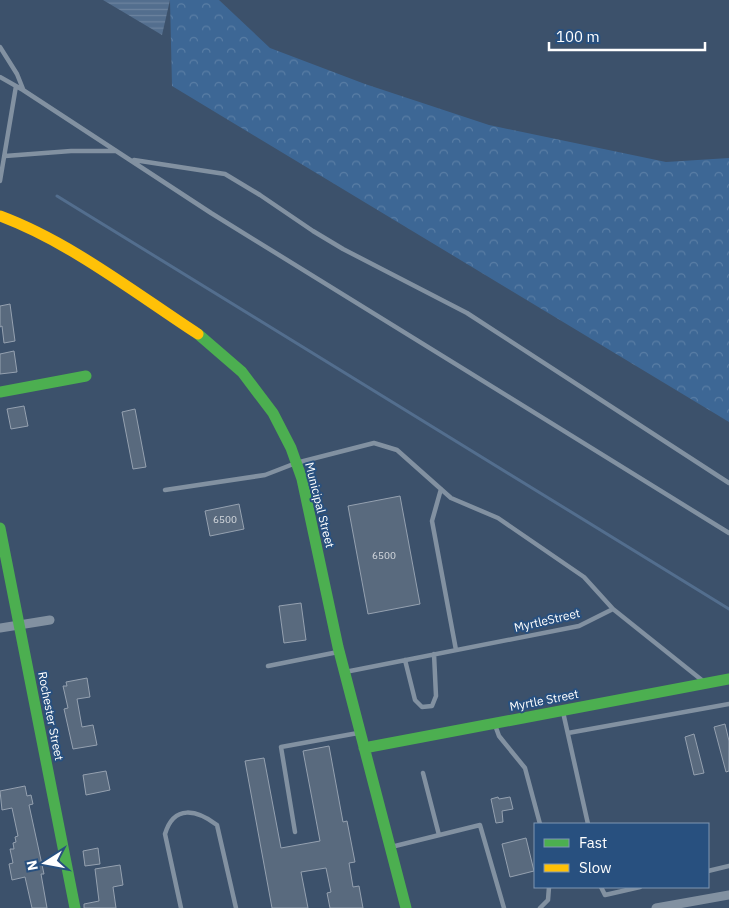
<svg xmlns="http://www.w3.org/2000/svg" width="729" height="908" font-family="'IBM Plex Sans',sans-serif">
  <defs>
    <pattern id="forest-crowns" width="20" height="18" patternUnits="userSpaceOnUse" patternTransform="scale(1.25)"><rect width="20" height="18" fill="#3d6795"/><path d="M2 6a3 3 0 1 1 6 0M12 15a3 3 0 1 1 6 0" fill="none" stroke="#5a7ea5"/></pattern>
    <pattern id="water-rules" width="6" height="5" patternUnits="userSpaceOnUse" patternTransform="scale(1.25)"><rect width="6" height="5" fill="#536e8e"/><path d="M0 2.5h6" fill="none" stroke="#6d849f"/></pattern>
  </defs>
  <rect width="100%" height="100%" fill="#3c516b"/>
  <path fill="url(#forest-crowns)" d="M170,0H219L270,48L365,84L489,125L666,162L729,158V422L172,86Z"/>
  <path fill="url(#water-rules)" d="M103,0H170L162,35Z"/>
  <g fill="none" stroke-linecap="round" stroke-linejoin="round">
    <path stroke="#536e8e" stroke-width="3" d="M57,196L729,609"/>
  </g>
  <path fill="#596a7e" stroke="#95a1b0" d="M10,304L15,341L4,343L2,326L0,327V306Z
    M14,351L17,372L0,374V354Z
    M24,406L28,426L11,429L7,409Z
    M135,409L146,467L133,469L122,412Z
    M400,496L420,604L368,614L348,506Z
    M239,504L244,529L210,536L205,511Z
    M301,603L306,640L284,643L279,606Z
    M87,678L90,697L77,699L82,727L93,725L97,745L73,749L64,709L68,708L63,686H67L66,682Z
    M725,724L729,741V771L726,772L714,727Z
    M694,734L704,773L694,775L685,737Z
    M329,746L343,822L347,821L355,862L349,863L353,887L359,886L363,908H330L327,893L331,892L326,868L301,872L308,908H272L245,761L264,758L281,848L320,841L303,751Z
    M106,771L110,790L86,795L83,775Z
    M25,786L27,796L31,795L33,804L29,805L44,874H41L47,908H32L25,877L12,880L9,864L13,863L10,849H14L13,843L16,842L15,837L18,836L12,808L2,810L0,791Z
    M498,797L499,799L510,797L513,809L502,811L503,822L496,823L491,799Z
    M526,838L534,871L510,877L502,844Z
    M98,848L100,864L85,866L83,851Z
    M120,865L123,885L113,887L116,908H84V904L99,901L95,869Z"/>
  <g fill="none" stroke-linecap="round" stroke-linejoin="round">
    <path stroke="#8291a1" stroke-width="4.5" d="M0,47L17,74L23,89
      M0,77L23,90L211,213L729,533
      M5,156L71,151H116
      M134,160L225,174L260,195L313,231L343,249L467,313L729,483
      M0,181L16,86
      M441,489L432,521L456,650
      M165,490L265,475L296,463L374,443L397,450L451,498L498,518L584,577L613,609L703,681
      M405,660L415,700L422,707L432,706L436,696L434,654
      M268,666L338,652
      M345,672L579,626L613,609
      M563,712L588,824
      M495,725L499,736L525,768L540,824
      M568,733L729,704
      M423,773L439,835
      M295,832L281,747L358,733
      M391,847L480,825L504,908
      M708,871L729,866
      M601,887L605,895L640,887
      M181,908L165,834C174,804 197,810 217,825L236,908
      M540,908L548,900L549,887"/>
    <path stroke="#8291a1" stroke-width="9" d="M0,628L50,620
      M656,908L729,895"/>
    <path stroke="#4caf50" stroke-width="11" d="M198,334L242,372L273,413L291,448L302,479L338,647L406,908
      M0,392L86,376
      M0,528L75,908
      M364,748L729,679"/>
    <path stroke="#ffc107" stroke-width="11" d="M0,216C70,242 135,293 198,334"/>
  </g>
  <g text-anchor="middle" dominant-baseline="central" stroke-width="4" stroke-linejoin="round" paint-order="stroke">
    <g font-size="10" fill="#d6dadf">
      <text x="225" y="519">6500</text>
      <text x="384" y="555">6500</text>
    </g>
    <g font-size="12" fill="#fff" stroke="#28507f">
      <text transform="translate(320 505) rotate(76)">Municipal Street</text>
      <text transform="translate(547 620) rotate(-13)">MyrtleStreet</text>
      <text transform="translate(544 700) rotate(-11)">Myrtle Street</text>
      <text transform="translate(51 716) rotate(79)">Rochester Street</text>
    </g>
  </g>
  <rect x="534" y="823" width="175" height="65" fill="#28507f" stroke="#7e96b2"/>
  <rect x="544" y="839" width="25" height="8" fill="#4caf50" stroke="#7e96b2"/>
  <text x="579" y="848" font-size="15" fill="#ffffff">Fast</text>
  <rect x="544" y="864" width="25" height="8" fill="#ffc107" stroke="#7e96b2"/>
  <text x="579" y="873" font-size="15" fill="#ffffff">Slow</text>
  <g transform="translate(45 863) rotate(259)" stroke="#28507f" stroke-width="4" paint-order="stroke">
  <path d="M0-4L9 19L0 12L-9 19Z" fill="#ffffff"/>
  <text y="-8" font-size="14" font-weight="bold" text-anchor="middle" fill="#ffffff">N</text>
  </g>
  <path d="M549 42v8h156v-8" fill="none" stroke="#ffffff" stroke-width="2.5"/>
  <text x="556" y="42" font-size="15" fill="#ffffff" stroke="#28507f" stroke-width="4" paint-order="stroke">100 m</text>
</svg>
